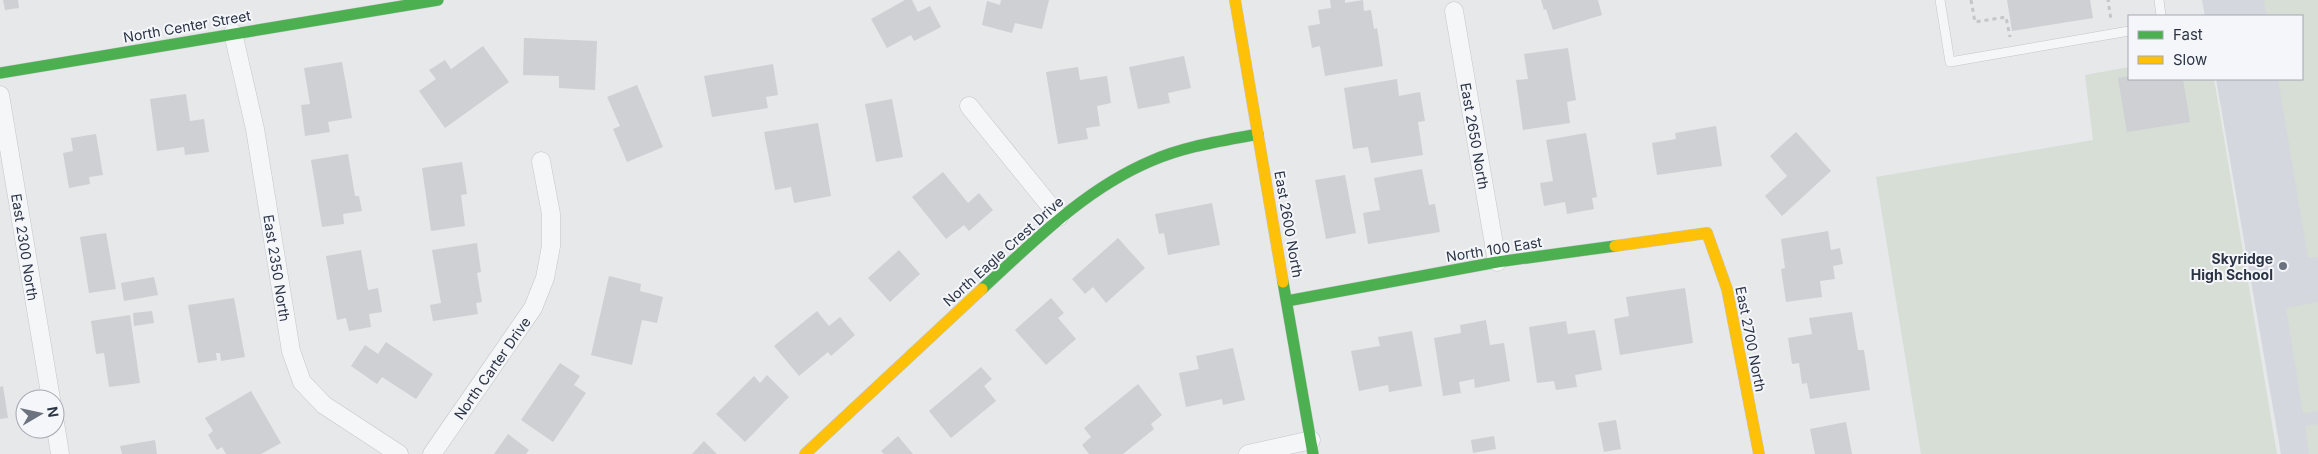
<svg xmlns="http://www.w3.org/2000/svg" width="2318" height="454" font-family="Inter,sans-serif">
  <rect width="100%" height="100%" fill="#e6e8ea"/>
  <path fill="#d4d7dd" d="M2202,0H2318V454H2281L2216,79H2302V16H2205Z"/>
  <path fill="#d6ded6" d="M2264,0H2318V257L2308,258L2278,79H2302V16H2267Z
    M2129,67V79H2214L2277,454H1921L1876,177L2093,140L2085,75Z
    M2318,302V411L2303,414L2286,308Z
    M2318,424V454H2309L2305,426Z"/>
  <path fill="#ced0d3" d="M3,0H18L19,8L5,10Z
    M905,0H912L918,12L930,6L941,27L914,41L911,35L887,48L871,19Z
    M1001,0H1049L1042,29L1015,23L1012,33L982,25L987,1L1000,5Z
    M1330,0H1345V3L1363,0L1364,11L1371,10L1374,29L1377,28L1383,66L1325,76L1320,46L1312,48L1308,26L1320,24L1318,10L1331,8Z
    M1541,0H1598L1602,15L1553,30L1546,9L1544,10Z
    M2007,0H2090L2093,18L2012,31Z
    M524,38L597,41L595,90L559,88V76L523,75Z
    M483,46L509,82L445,128L419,91L436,79L429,70L445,60L451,69Z
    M1568,48L1576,100L1567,102L1570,123L1523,130L1516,80L1528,79L1524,54Z
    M1184,56L1191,88L1168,93L1170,103L1138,109L1129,67Z
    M342,62L352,118L328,122L330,132L305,136L301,105L310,104L304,68Z
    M773,64L778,95L766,97L768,108L712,117L704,76Z
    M1078,67L1080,80L1107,76L1111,103L1097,106L1100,126L1086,128L1088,139L1058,144L1046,72Z
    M2129,76V79H2183L2190,122L2127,132L2118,78Z
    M1397,79L1399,96L1420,92L1425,121L1418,122L1423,155L1371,163L1368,147L1353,149L1344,88Z
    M637,85L663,147L627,162L613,129L620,126L607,97Z
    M186,94L190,121L204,119L209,152L185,155L184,147L157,151L150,99Z
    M892,99L903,157L876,162L865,104Z
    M818,123L831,196L794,203L791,187L775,190L764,132Z
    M1716,126L1722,166L1657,175L1652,143L1676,139L1675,133Z
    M1796,132L1831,171L1782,216L1765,196L1787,176L1770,156Z
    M1586,133L1597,197L1592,198L1594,209L1567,214L1565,202L1544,206L1540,183L1553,181L1546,140Z
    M96,134L103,175L89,177L90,184L69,188L63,153L73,151L71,138Z
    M348,154L355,196H359L362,211L343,214L344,224L322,227L311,160Z
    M462,162L467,194L461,195L465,226L431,231L422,168Z
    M1422,169L1429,205L1435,204L1440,232L1368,244L1363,213L1380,210L1374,178Z
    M943,172L968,203L979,193L993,210L969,231L964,225L946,239L912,197Z
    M1345,175L1356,233L1326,239L1315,180Z
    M1212,203L1220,245L1168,255L1164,233L1159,234L1155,214Z
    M1828,231L1831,250L1840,248L1843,264L1833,266L1835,279L1820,281L1822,297L1786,302L1781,269L1785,268L1781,239Z
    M106,233L116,289L89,293L80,237Z
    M1118,238L1145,268L1106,303L1093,287L1085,294L1072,279Z
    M477,243L481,272L477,273L482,302L476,303L478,314L433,321L430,305L441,303L432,250Z
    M361,250L368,290L378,288L382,312L369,314L371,327L349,331L346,318L337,320L326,256Z
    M899,250L920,274L890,302L868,278Z
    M609,276L641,284L640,291L663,297L657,323L642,320L632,365L591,355Z
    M154,277L158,295L124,301L121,283Z
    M1685,288L1693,343L1620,355L1614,319L1629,316L1626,297Z
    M234,298L245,357L221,361L220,353H216L217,360L198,363L188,305Z
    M1051,298L1064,313L1058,318L1076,339L1046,365L1015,330Z
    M152,311L154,323L134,326L133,313Z
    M817,311L829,326L840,317L855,335L831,356L828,352L799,376L774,346Z
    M1852,312L1858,350H1864L1870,390L1810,399L1807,383L1802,384L1799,363L1792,364L1788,338L1812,334L1809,318Z
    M130,315L140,383L109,387L104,353L96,354L91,321Z
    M1486,320L1490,345L1504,343L1510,381L1475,388L1474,379L1459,382L1461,393L1443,396L1434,338L1461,333L1460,325Z
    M1566,321L1568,334L1595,330L1602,370L1575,375L1577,387L1556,390L1554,381L1537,383L1529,327Z
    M1412,331L1422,386L1389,392L1388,385L1359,391L1351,351L1380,346L1378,337Z
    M386,342L433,374L416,399L382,377L377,384L351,366L365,345L378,354Z
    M1233,348L1245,400L1223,405L1222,399L1186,407L1179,373L1199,369L1196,356Z
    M560,363L580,376L574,385L586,393L553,442L521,420Z
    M981,367L992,379L984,386L996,401L951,438L929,411Z
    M767,375L789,397L745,442L716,414L754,376L760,383Z
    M1138,384L1162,415L1151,424L1154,429L1123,454H1089L1082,445L1091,437L1084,428Z
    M3,386L8,418L0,419V387Z
    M251,391L281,443L261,454H226L222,447L217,450L208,435L213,431L205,418Z
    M1616,420L1621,449L1604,452L1598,423Z
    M1846,422L1852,454H1815L1810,429Z
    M508,434L529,450L526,454H494Z
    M898,436L913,454H884L881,451Z
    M1494,436L1496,449L1473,453L1471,440Z
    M155,440L157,454H122L120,446Z
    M704,441L717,454H692Z"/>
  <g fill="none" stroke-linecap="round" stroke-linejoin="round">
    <g stroke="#c4c6c8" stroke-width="10">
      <path id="lane" d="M1940,0L1950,62L2129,31
        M2159,0L2161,16"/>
    </g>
    <g stroke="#c4c6c8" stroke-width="19">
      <path id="street" d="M1454,11L1497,262
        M233,33L255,129L291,351L302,382L324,405L399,454
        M0,95L51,399
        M969,106L1059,217
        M55,423L60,454
        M432,454L533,308L545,278L551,246V214L541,161
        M1248,454L1311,440"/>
    </g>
    <g stroke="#c4c6c8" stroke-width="12">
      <path id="fast" d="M0,73L438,0
        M1283,282L1313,454
        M982,289C1034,241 1085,189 1151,161C1185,146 1222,141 1258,134
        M1287,301L1497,262L1615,246"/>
    </g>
    <g stroke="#c4c6c8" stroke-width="12">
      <path id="slow" d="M1235,0L1283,282
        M1615,246L1707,233L1727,289L1759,454
        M805,454L982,289"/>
    </g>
    <path stroke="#c5c6ca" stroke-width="3" stroke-dasharray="4 4" stroke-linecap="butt" d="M1971,0L1975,22L2006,17L2010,37
      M2110,0H2108L2111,20"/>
    <use href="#lane" stroke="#f5f6f7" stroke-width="9"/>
    <use href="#street" stroke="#f5f6f7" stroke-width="18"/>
    <use href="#fast" stroke="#4caf50" stroke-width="11"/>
    <use href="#slow" stroke="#ffc107" stroke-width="11"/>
  </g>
  <circle fill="#6c737f" stroke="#f4f6f9" stroke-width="2" cx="2283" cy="266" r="5"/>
  <g text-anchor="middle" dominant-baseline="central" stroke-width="4" stroke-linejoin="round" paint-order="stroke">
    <g font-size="14" fill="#2b3445" stroke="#f4f6f9">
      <text transform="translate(187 26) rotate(-10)">North Center Street</text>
      <text transform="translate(1475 136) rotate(80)">East 2650 North</text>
      <text transform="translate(1289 224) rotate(80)">East 2600 North</text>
      <text transform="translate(25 247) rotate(81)">East 2300 North</text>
      <text transform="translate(1494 249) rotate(-9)">North 100 East</text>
      <text transform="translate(1003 251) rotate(-42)">North Eagle Crest Drive</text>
      <text transform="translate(277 268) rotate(81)">East 2350 North</text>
      <text transform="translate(1751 339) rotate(79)">East 2700 North</text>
      <text transform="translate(492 368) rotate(-55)">North Carter Drive</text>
    </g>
    <g font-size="14" font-weight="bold" fill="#2b3445" stroke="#f4f6f9" text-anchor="end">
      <text x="2273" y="258">Skyridge<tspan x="2273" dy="16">High School</tspan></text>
    </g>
  </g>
  <rect x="2128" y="15" width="175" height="65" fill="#f4f6f9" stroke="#a4a8b1"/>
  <rect x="2138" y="31" width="25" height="8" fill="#4caf50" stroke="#a4a8b1"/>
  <text x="2173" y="40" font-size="15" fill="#2b3445">Fast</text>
  <rect x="2138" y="56" width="25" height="8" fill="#ffc107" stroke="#a4a8b1"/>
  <text x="2173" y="65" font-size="15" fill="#2b3445">Slow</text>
  <g transform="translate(40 414) rotate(81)"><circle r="24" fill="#f4f6f9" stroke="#a4a8b1"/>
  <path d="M0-4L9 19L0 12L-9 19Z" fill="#6c737f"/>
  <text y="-8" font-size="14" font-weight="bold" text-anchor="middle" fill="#2b3445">N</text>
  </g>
</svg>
